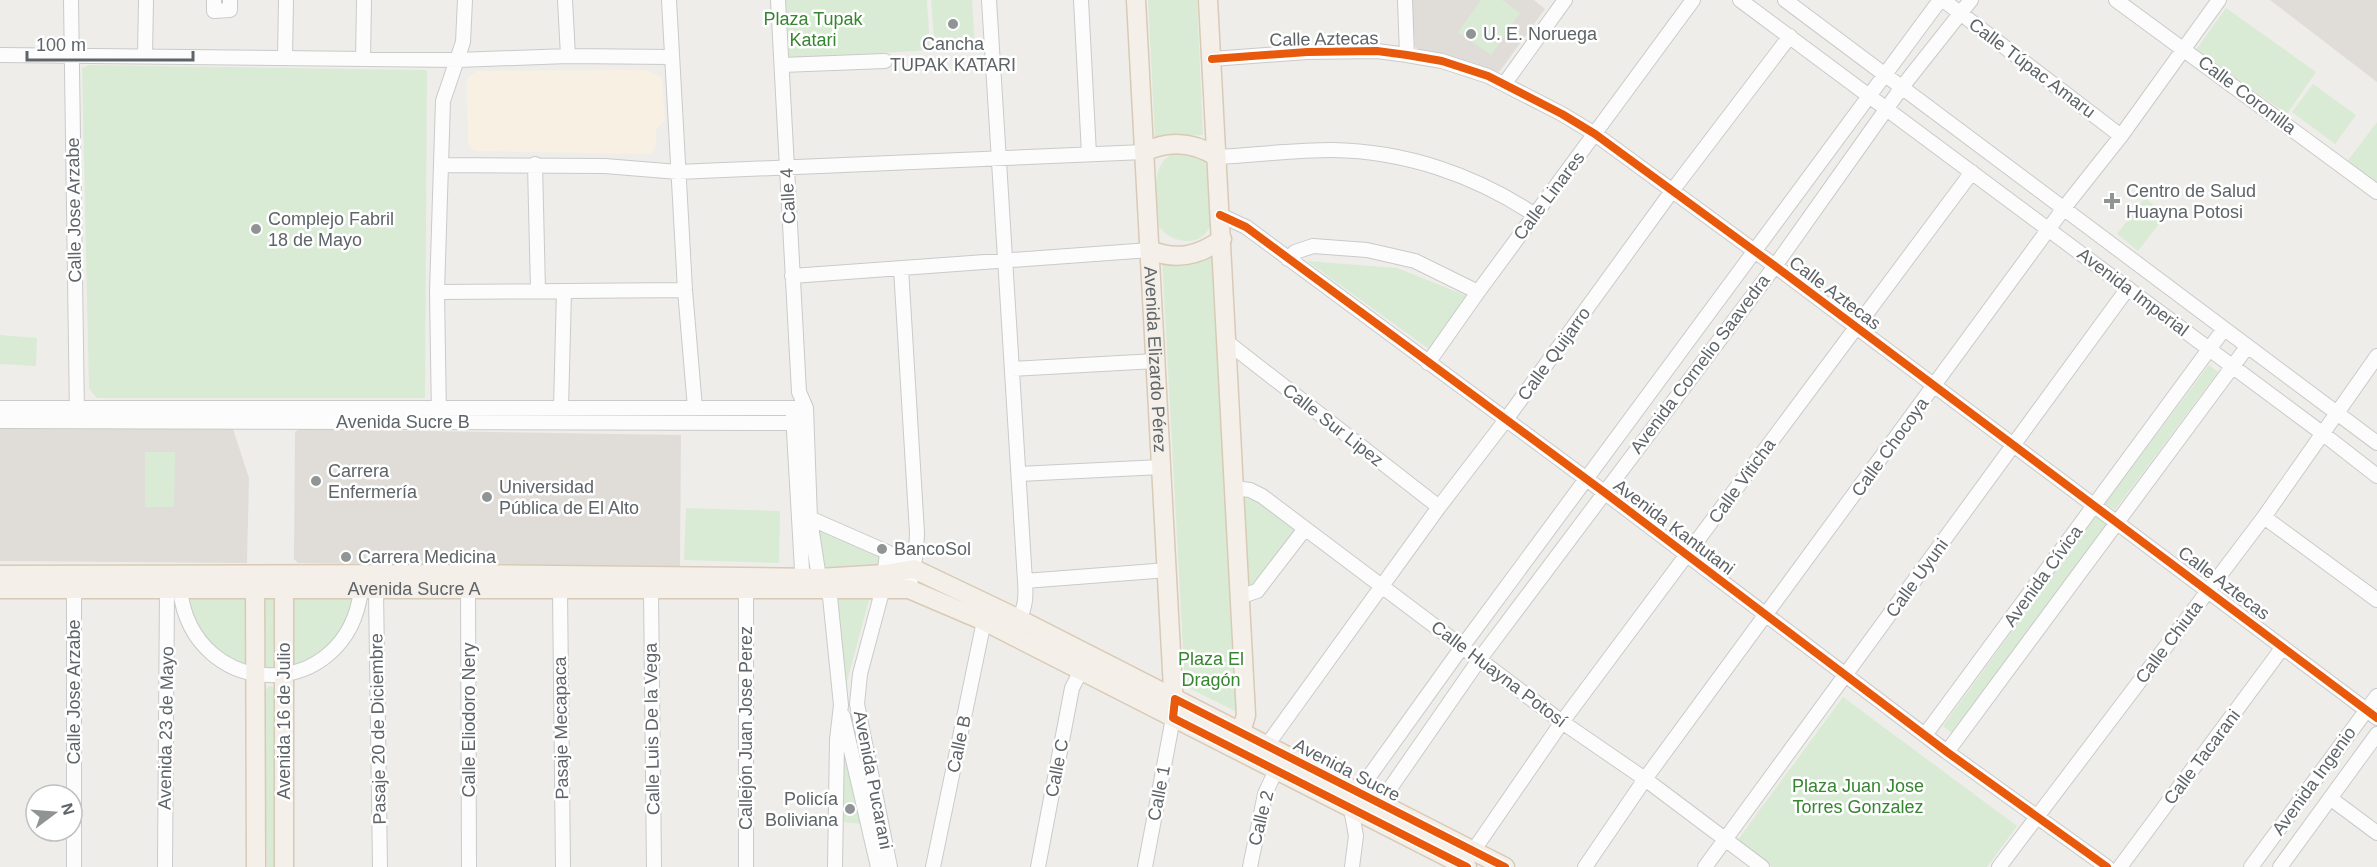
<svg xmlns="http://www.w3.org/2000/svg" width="2377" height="867" font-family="Arial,sans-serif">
  <rect width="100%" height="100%" fill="#efede9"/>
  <path fill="#f8f0e3" d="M646,70L662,78L665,120L656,129V147L650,154L475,151L468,144L467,79L477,71Z"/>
  <path fill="#e0ddd9" d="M1411,0H1534L1545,9L1500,71L1491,74L1418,51L1415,46Z
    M2270,0H2377V82Z
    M0,425L233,429L249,478L247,563L0,561Z
    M300,429L681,435L680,566L298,563L294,559L295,432Z"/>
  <path fill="#d9ebd4" d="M783,0H927L930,50L787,59Z
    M931,0H972L975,48L935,51Z
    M1148,0H1197L1203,135L1155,138Z
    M1481,0H1502L1520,13L1491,55L1458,32Z
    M2226,8L2316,72L2287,114L2196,50Z
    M89,65L427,70L425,398H97L89,389L82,68Z
    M2313,84L2356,115L2335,144L2292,112Z
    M2377,122V186L2346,163Z
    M1175,153L1201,158C1204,161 1208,165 1209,169C1211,179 1213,212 1211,222C1206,247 1174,246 1159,227C1158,202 1147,164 1175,153Z
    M2145,198L2166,215L2138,251L2117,234Z
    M1213,254L1237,712L1185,686L1162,257Z
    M1307,261L1397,268L1470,297L1433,352Z
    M0,335L37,338L36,366L0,364Z
    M2209,365L2218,372L2115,510L2105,503Z
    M145,452H175L174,507H145Z
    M1247,494L1293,528L1294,533L1249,593L1242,496Z
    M686,508L780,511L779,563L684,560Z
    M2096,516L2108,525L1955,735L1943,726Z
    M821,530L879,556V565L876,567L826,569L822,567L818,533Z
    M187,596H246L248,667C230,656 205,645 195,625C191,616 190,605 187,596Z
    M292,596L352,598C347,624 336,641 315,655C306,662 301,666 290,666Z
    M866,596L869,600L845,689H842L838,599L842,597Z
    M275,598L277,669L268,670L265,665L264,601L266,599Z
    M269,686L277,688L282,867H267L263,693Z
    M1843,697L2017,826L1987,867H1772L1737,841Z
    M844,737L863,824L841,822Z"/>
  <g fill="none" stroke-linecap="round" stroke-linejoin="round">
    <g stroke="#cacaca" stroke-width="16">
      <path id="minor" d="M71,0L77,415
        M214,0V11L230,10V0
        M565,0L568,56
        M669,0L685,290L695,408
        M778,0L799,392L806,408L810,519L819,578L830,597L841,705L837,740L835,867
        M989,0L1025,581C1026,595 1026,606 1019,619
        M1081,0L1089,154
        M1405,0L1407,55
        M1740,0L2322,433L2377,476
        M1785,0L2377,443
        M1943,0L2121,136
        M2116,0L2377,192
        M0,55L458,60L568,56L672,57
        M145,56L146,0
        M285,58L286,0
        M363,59L364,0
        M1212,59L1307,52L1377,51L1407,55L1442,61L1488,76L1562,114L1595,134L1775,266L2377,718
        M782,65L885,61
        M1505,83L1565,0
        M1217,157C1255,155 1294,150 1332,150C1405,151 1475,175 1535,215
        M535,164L538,291
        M442,165L605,166L678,172L1144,152
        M1220,215L1246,227L1604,492L1947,752L2107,867
        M1288,259L1295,252L1313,246L1367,250L1415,261L1478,292
        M901,268L917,533L916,553L909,589
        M792,276L1150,250
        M437,292L685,290
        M1227,342L1439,507
        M1428,363L1478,292L1693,0
        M1012,369L1156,361
        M0,408H806
        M561,408L564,291
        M793,414L803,587
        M439,417L437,292L443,101L463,42L465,0
        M0,421L806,423
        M1019,474L1161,467
        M1234,488L1250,490L1262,496L1562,722L1645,779L1762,867
        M805,516L887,552L914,569
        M2264,517L2377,600
        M887,552L883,588L860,674L857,704L890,867
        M1025,581L1168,570
        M468,582L469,867
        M180,590C194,703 347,704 361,590
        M376,590L380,867
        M560,590L563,867
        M651,590L654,867
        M1239,597L1257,591L1304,530
        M843,716L878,867
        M1925,735L2224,329
        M1262,752L1439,507L1505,421L1672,191L1790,36
        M1947,752L2247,347
        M2330,798L2377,833
        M1375,810L1479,660L1775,266L1902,87L1971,0
        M1469,857L1562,722L1972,172
        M74,867V589
        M165,867L167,590
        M746,867V590
        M933,867L984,621
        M1038,867L1072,688L1081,671
        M1145,867L1173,718
        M1250,867L1265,794L1276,770
        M1352,867L1356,836L1351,809L1358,792L1462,647L1940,0
        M1585,867L1645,779L2064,208L2121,136L2219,0
        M1705,867L2128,288
        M1999,867L2264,517L2377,356
        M2120,867L2283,647
        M2251,867L2377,696
        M2280,867L2377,734"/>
    </g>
    <g stroke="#d8cab6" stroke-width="21">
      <g id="major">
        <path id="s1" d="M1136,0L1174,708"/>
        <path d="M1208,0L1246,715L1238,743"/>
        <path d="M1144,152C1169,140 1194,142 1217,157"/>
        <path d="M1150,250C1176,261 1199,256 1222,239"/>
        <path d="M0,575L468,574L819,578L885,574L914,569L1019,619L1505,867"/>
        <path d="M255,580L256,867"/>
        <path id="s2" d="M0,589H909L984,621L1467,867"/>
        <path d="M284,867V578"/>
      </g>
    </g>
    <use href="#minor" stroke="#fdfcfc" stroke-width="14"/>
    <use href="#major" stroke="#f4f0e9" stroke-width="18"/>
    <g stroke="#fff" stroke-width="11">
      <path id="cycleway" d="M1212,59L1307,52L1377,51L1407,55L1442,61L1488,76L1562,114L1595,134L1775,266L2377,718
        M1220,215L1246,227L1604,492L1947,752L2107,867
        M1467,867L1173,718L1175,699L1505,867"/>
    </g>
    <use href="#cycleway" stroke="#e8590c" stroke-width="8"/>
  </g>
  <g fill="#919495" stroke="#fff" stroke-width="2">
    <circle cx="953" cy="24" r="6"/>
    <circle cx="1471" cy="34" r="6"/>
    <path d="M2109 192h6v6h6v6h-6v6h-6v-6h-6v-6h6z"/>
    <circle cx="256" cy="229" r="6"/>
    <circle cx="316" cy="481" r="6"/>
    <circle cx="487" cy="497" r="6"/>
    <circle cx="882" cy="549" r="6"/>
    <circle cx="346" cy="557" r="6"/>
    <circle cx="850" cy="809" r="6"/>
  </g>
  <g text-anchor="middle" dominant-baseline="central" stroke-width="5" stroke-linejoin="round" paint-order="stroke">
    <g font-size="18" fill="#368530" stroke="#fff">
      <text x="813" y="19">Plaza Tupak<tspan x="813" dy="21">Katari</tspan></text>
      <text x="1211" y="659">Plaza El<tspan x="1211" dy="21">Dragón</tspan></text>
      <text x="1858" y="786">Plaza Juan Jose<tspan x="1858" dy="21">Torres Gonzalez</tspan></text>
    </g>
    <g font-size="18" fill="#5e6468" stroke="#fff" text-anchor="start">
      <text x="1483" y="34">U. E. Noruega</text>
      <text x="953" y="44" text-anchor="middle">Cancha<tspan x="953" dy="21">TUPAK KATARI</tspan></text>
      <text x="2126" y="191">Centro de Salud<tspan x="2126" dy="21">Huayna Potosi</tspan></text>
      <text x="268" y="219">Complejo Fabril<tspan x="268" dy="21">18 de Mayo</tspan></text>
      <text x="328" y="471">Carrera<tspan x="328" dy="21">Enfermería</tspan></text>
      <text x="499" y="487">Universidad<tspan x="499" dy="21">Pública de El Alto</tspan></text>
      <text x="894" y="549">BancoSol</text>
      <text x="358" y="557">Carrera Medicina</text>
      <text x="838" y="799" text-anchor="end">Policía<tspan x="838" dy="21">Boliviana</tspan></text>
    </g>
    <g font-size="18" fill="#5e6468" stroke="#fff">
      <text transform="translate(1324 39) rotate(-1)">Calle Aztecas</text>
      <text transform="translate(2032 68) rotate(37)">Calle Túpac Amaru</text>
      <text transform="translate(2247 95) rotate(37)">Calle Coronilla</text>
      <text transform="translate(788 196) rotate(-93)">Calle 4</text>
      <text transform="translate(1549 196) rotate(-53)">Calle Linares</text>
      <text transform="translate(74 210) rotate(-91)">Calle Jose Arzabe</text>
      <text transform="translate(2133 292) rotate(37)">Avenida Imperial</text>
      <text transform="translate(1835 293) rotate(37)">Calle Aztecas</text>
      <text transform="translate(1554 354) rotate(-54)">Calle Quijarro</text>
      <text stroke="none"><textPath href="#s1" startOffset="360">Avenida Elizardo Pérez</textPath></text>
      <text transform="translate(1700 364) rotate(-53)">Avenida Cornelio Saavedra</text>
      <text x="403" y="422">Avenida Sucre B</text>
      <text transform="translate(1333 425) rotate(38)">Calle Sur Lipez</text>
      <text transform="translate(1890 447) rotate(-54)">Calle Chocoya</text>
      <text transform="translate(1742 481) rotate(-54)">Calle Viticha</text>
      <text transform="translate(1674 527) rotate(37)">Avenida Kantutani</text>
      <text transform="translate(2043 576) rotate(-54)">Avenida Cívica</text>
      <text transform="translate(1917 578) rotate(-54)">Calle Uyuni</text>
      <text transform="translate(2224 583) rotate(37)">Calle Aztecas</text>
      <text stroke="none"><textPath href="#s2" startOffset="414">Avenida Sucre A</textPath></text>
      <text transform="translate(2169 642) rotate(-53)">Calle Chiuta</text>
      <text transform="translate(1499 674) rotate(37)">Calle Huayna Potosí</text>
      <text transform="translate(74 692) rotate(-90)">Calle Jose Arzabe</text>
      <text transform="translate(469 720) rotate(-90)">Calle Eliodoro Nery</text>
      <text transform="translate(284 721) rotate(-90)">Avenida 16 de Julio</text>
      <text transform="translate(166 728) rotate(-89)">Avenida 23 de Mayo</text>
      <text transform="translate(561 728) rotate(-91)">Pasaje Mecapaca</text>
      <text transform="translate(746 728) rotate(-90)">Callejón Juan Jose Perez</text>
      <text transform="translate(378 729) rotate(-91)">Pasaje 20 de Diciembre</text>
      <text transform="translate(652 729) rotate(-91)">Calle Luis De la Vega</text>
      <text transform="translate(959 744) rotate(-78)">Calle B</text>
      <text transform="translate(2202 757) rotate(-53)">Calle Tacarani</text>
      <text transform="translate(1057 768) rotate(-79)">Calle C</text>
      <text transform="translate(1347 770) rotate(27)">Avenida Sucre</text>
      <text transform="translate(873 780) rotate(79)">Avenida Pucarani</text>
      <text transform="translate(2314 781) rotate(-54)">Avenida Ingenio</text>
      <text transform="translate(1159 793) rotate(-79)">Calle 1</text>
      <text transform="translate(1261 818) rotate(-76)">Calle 2</text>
    </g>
  </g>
  <g transform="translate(54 813) rotate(74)"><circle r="28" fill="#ffffff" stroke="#bfc1c3" stroke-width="1.5"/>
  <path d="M0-4.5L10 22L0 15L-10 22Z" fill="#919495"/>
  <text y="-9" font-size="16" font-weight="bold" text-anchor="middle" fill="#5e6468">N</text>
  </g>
  <path d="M27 51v9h166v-9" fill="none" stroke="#5e6468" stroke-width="3"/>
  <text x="36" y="51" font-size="18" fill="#5e6468" stroke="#ffffff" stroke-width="4.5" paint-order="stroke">100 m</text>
</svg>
